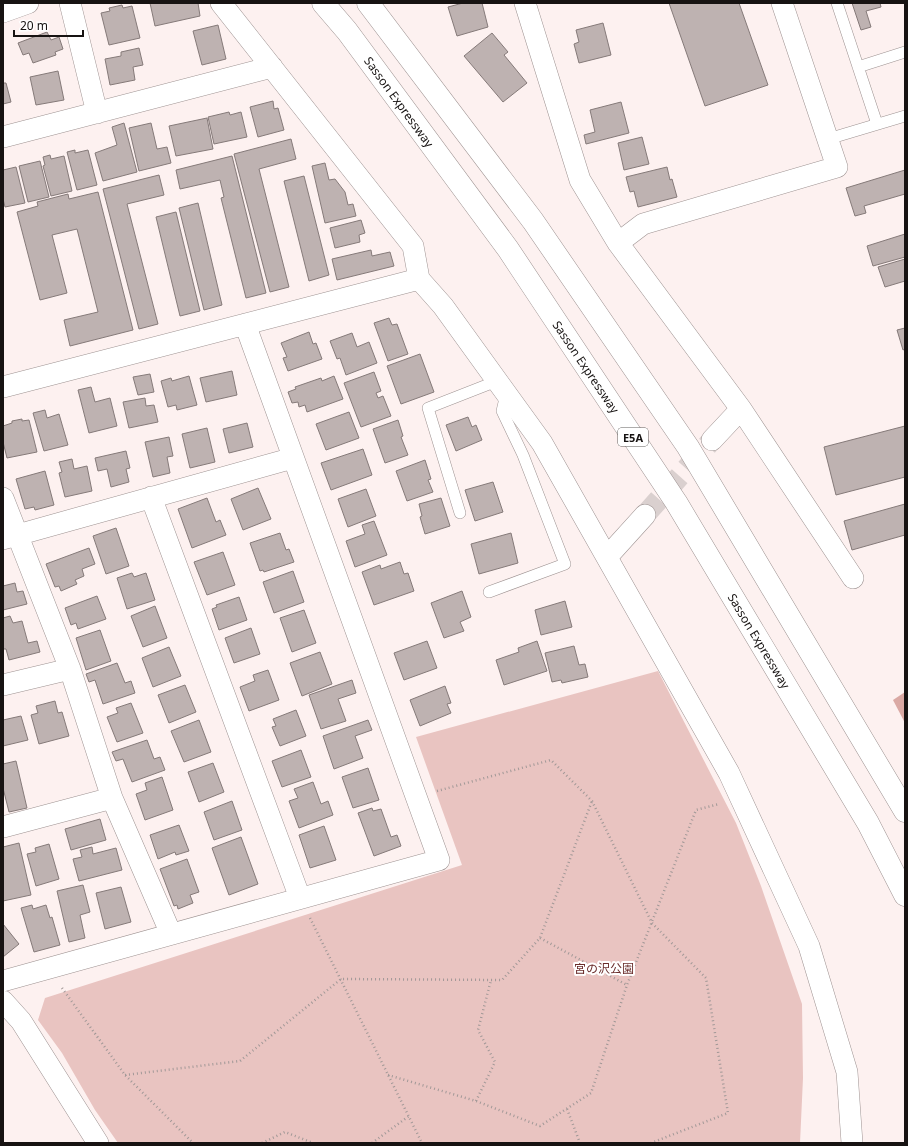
<svg xmlns="http://www.w3.org/2000/svg" width="908" height="1146" font-family="'Noto Sans','Noto Sans JP',sans-serif">
  <rect width="100%" height="100%" fill="#fdf1f0"/>
  <path fill="#e9c4c1" d="M658,671L736,823L761,886L802,1004L803,1078L800,1143H118L95,1110L62,1053L38,1020L45,998L462,865L416,737Z"/>
  <path fill="#daa9a4" d="M905,692V723L893,700Z"/>
  <path fill="#beb2b1" stroke="#857a79" d="M150,3H198L200,16L155,26Z
    M463,3H482L488,27L457,36L448,7Z
    M669,3H739L768,85L705,106Z
    M852,3H880L881,7L866,11L871,27L861,30Z
    M122,5L123,8L132,6L140,38L109,45L101,13L110,11L109,8Z
    M603,23L611,55L579,63L574,44L579,42L576,30Z
    M218,25L226,59L202,65L193,31Z
    M47,32L51,40L59,37L63,49L55,52L56,55L33,63L29,53L23,55L18,43Z
    M492,33L508,52L504,55L527,83L503,102L464,56Z
    M139,48L143,65L133,67L135,80L110,85L105,59L121,56V52Z
    M58,71L64,100L36,105L30,77Z
    M3,83H6L11,102L3,104Z
    M273,101L274,109L278,108L284,130L258,137L250,107Z
    M621,102L629,133L586,144L584,135L595,132L590,110Z
    M229,112L230,115L241,112L247,137L214,144L208,117Z
    M207,118L213,149L176,156L169,126Z
    M124,123L137,172L103,181L95,153L117,145L112,127Z
    M151,123L157,149L167,147L171,163L139,171L129,128Z
    M642,137L649,164L624,170L618,143Z
    M291,139L296,159L259,169L289,287L270,292L234,154Z
    M75,150V153L88,150L97,185L77,190L67,152Z
    M50,155L51,159L64,156L72,191L51,196L43,166L45,165L43,157Z
    M232,156L266,293L246,298L221,198L224,197L220,180L180,189L176,170Z
    M40,161L49,197L28,202L19,166Z
    M325,163L329,180L335,179L345,192L348,205L353,204L356,216L325,223L312,166Z
    M16,167L25,203L5,207L3,199V170Z
    M667,167L670,180L672,179L677,197L638,207L634,191L630,192L626,177Z
    M905,170V194L864,206L866,213L855,216L846,188Z
    M159,175L164,195L127,204L158,324L139,329L103,189Z
    M304,176L329,275L309,281L284,181Z
    M98,192L133,330L70,346L64,320L98,312L77,229L52,235L67,293L40,300L17,212L38,206L37,202L68,194L69,199Z
    M198,203L222,305L204,310L179,208Z
    M176,212L200,311L180,316L156,217Z
    M361,220L365,233L359,235L360,242L335,248L330,228Z
    M905,234V257L873,266L867,246Z
    M371,250L372,256L390,252L394,266L337,280L332,259Z
    M905,259V281L885,287L878,267Z
    M389,318L392,325L397,324L408,354L388,361L374,323Z
    M905,328V349L903,350L897,330Z
    M309,332L313,344L316,343L322,359L288,371L283,358L287,357L281,343Z
    M352,333L357,347L369,342L377,363L346,375L340,358L337,359L330,341Z
    M420,354L434,392L401,404L387,366Z
    M232,371L237,395L206,402L200,378Z
    M374,372L381,391L376,393L378,398L383,396L391,416L361,427L344,383Z
    M150,374L154,392L138,395L133,377Z
    M189,376L197,405L177,410L176,405L168,407L161,381L171,378L172,381Z
    M334,376L343,399L307,412L305,405L299,407L298,402L292,403L288,392L296,389L295,387L321,378L322,381Z
    M91,387L95,402L110,398L117,426L89,433L78,390Z
    M145,398L146,406L154,405L158,422L129,428L123,402Z
    M45,410L47,418L59,414L68,445L44,451L33,413Z
    M349,412L359,438L326,450L316,424Z
    M468,417L472,427L476,425L482,440L456,451L446,425Z
    M22,419V421L29,420L37,452L7,458L3,442V426L12,423V421Z
    M398,420L403,436L401,437L408,455L385,463L373,429Z
    M247,423L253,447L229,453L223,429Z
    M905,426V477L836,495L824,447Z
    M207,428L215,462L190,468L182,434Z
    M169,437L173,456L167,457L170,473L153,477L145,442Z
    M363,449L372,475L331,490L321,463Z
    M126,451L130,468L126,469L129,482L111,487L107,469L98,471L95,458Z
    M72,459L74,469L87,466L92,491L65,497L59,473L62,472L59,462Z
    M425,460L431,479L428,480L433,492L407,501L396,471Z
    M45,471L54,505L35,510L34,507L25,509L16,479Z
    M493,482L503,512L475,521L465,490Z
    M258,488L271,519L243,530L231,499Z
    M366,489L376,516L348,527L338,499Z
    M207,498L216,522L220,520L226,535L192,548L178,509Z
    M441,498L450,526L425,534L420,517L422,516L419,504Z
    M905,504V535L852,550L844,521Z
    M374,521L387,555L355,567L346,541L365,534L362,525Z
    M116,528L129,566L106,574L93,536Z
    M280,533L286,550L289,549L294,562L264,572L263,570L260,571L250,543Z
    M511,533L518,563L479,574L471,544Z
    M89,548L95,564L82,569L84,576L75,580L77,584L61,591L59,586L55,587L46,564Z
    M223,552L235,585L207,595L194,562Z
    M400,562L404,574L408,573L414,591L374,605L362,572L380,565L381,569Z
    M293,571L304,602L274,613L263,582Z
    M132,573L134,577L146,573L155,600L127,609L117,578Z
    M15,583L17,592L23,591L27,604L3,610V586Z
    M462,591L471,617L460,622L464,631L444,638L431,603Z
    M97,596L106,619L78,629L76,623L71,625L65,608Z
    M239,597L247,620L219,630L212,609L217,607L216,605Z
    M565,601L572,627L541,635L535,610Z
    M155,606L167,638L143,647L131,616Z
    M304,610L316,643L292,652L280,618Z
    M10,616L13,623L22,621L28,643L37,641L40,652L9,660L6,649H3V618Z
    M251,628L260,654L234,663L225,638Z
    M100,630L111,661L86,670L76,638Z
    M427,641L437,668L404,680L394,653Z
    M537,641L547,671L504,685L496,660L519,652L518,648Z
    M574,646L579,665L585,664L588,677L562,683L561,680L552,682L545,653Z
    M169,647L181,676L153,687L142,658Z
    M320,652L332,684L302,696L290,663Z
    M117,663L125,683L131,681L135,693L103,704L95,680L89,682L86,674Z
    M268,670L279,700L249,711L240,687L255,681L253,675Z
    M352,680L356,693L338,699L346,721L321,729L309,695Z
    M185,685L196,712L169,723L158,695Z
    M445,686L451,703L447,704L451,713L420,726L410,700Z
    M55,701L58,713L62,712L69,736L39,744L31,715L38,713L36,706Z
    M131,703L143,733L117,742L107,717L118,713L116,708Z
    M296,710L306,736L280,746L272,727L276,726L273,719Z
    M21,716L28,740L3,746V720Z
    M199,720L211,752L184,762L171,731Z
    M368,720L372,730L355,736L363,758L334,769L323,736Z
    M147,740L154,759L160,757L165,770L132,782L123,759L116,761L112,752Z
    M301,750L311,777L282,787L272,761Z
    M16,761L27,808L9,812L3,788V764Z
    M213,763L224,792L199,802L188,772Z
    M368,768L379,800L353,808L342,777Z
    M162,777L173,810L145,820L136,794L147,790L145,783Z
    M313,782L321,804L328,801L333,815L299,828L289,801L298,798L294,789Z
    M232,801L242,830L214,840L204,812Z
    M372,808L373,811L381,809L391,837L397,835L401,846L374,856L358,813Z
    M100,819L106,840L71,850L65,829Z
    M179,825L189,851L176,855L175,852L158,859L150,835Z
    M324,826L336,860L310,868L299,835Z
    M241,837L258,884L229,895L212,848Z
    M19,843L31,895L3,901V847Z
    M49,844L59,879L36,886L27,854L36,852L35,848Z
    M92,847L93,854L116,848L122,870L79,881L73,859L82,857L80,850Z
    M187,859L199,892L190,895L193,903L178,909L177,905L174,906L160,869Z
    M83,885L90,912L80,915L85,938L69,942L57,891Z
    M121,887L131,922L105,929L96,893Z
    M32,905L33,909L46,905L50,918L52,917L60,945L34,952L21,908Z
    M3,924L19,944L3,957Z"/>
  <g fill="none" stroke-linecap="round" stroke-linejoin="round">
    <path stroke="#dad0cf" stroke-width="21" stroke-dasharray="21 10" stroke-linecap="butt" d="M645,515L712,440"/>
    <g stroke="#9e9392" stroke-width="12">
      <path id="lane" d="M837,3L877,124
        M858,67L905,52
        M828,139L905,116
        M460,513L428,408L497,381
        M489,592L565,564L523,455L502,411L506,394"/>
    </g>
    <g stroke="#9e9392" stroke-width="22">
      <path id="street" d="M70,3L97,113
        M221,3L413,246L419,279L443,306L542,443L729,773L809,946L847,1072L852,1143
        M525,3L580,180L618,243L741,409L853,578
        M3,12L28,3
        M3,137L272,67
        M618,243L643,224L837,167L782,3
        M3,387L419,279
        M712,440L741,409
        M151,497L300,898
        M3,498L70,669L112,798L171,934
        M3,539L293,458
        M607,557L645,515
        M3,685L70,669
        M3,827L112,798
        M3,981L439,860L245,324
        M3,1001L21,1021L98,1143"/>
    </g>
    <g stroke="#9e9392" stroke-width="23">
      <path id="highway" d="M323,3L347,31L508,249L676,502L868,823L905,895
        M368,3L533,221L688,447L905,811"/>
    </g>
    <path stroke="#a19897" stroke-width="2.5" stroke-dasharray="1 3" stroke-linecap="butt" d="M437,791L551,760L592,801L652,923L706,978L728,1113L651,1143
      M310,918L422,1143
      M540,938L627,985
      M62,988L125,1075L193,1143
      M125,1075L240,1061L341,979L502,980L540,938L592,801
      M388,1075L476,1101L540,1126L591,1093L627,985L696,810L719,804
      M476,1101L495,1062L478,1030L491,980
      M567,1109L580,1143
      M262,1143L285,1132L313,1143
      M372,1143L409,1116"/>
    <use href="#lane" stroke="#fff" stroke-width="11"/>
    <use href="#street" stroke="#fff" stroke-width="21"/>
    <use href="#highway" stroke="#fff" stroke-width="22"/>
  </g>
  <g text-anchor="middle" dominant-baseline="central" stroke-width="4" stroke-linejoin="round" paint-order="stroke">
    <rect fill="#fff" stroke="#5d5a59" stroke-width="1" x="618" y="428" width="30" height="18" rx="3"/>
    <g font-size="11" font-weight="bold" fill="#171312">
      <text x="633" y="437">E5A</text>
    </g>
    <g font-size="12" fill="#171312" stroke="#fff">
      <text transform="translate(399 102) rotate(54)">Sasson Expressway</text>
      <text transform="translate(586 367) rotate(56)">Sasson Expressway</text>
      <text transform="translate(759 641) rotate(59)">Sasson Expressway</text>
    </g>
    <g font-size="12" fill="#6a2d2b" stroke="#fff">
      <text x="604" y="968">宮の沢公園</text>
    </g>
  </g>
  <rect width="908" height="1146" fill="none" stroke="#171312" stroke-width="8"/>
  <path d="M14 30v6h69v-6" fill="none" stroke="#171312" stroke-width="2"/>
  <text x="20" y="30" font-size="12" fill="#171312" stroke="#ffffff" stroke-width="3" paint-order="stroke">20 m</text>
</svg>
